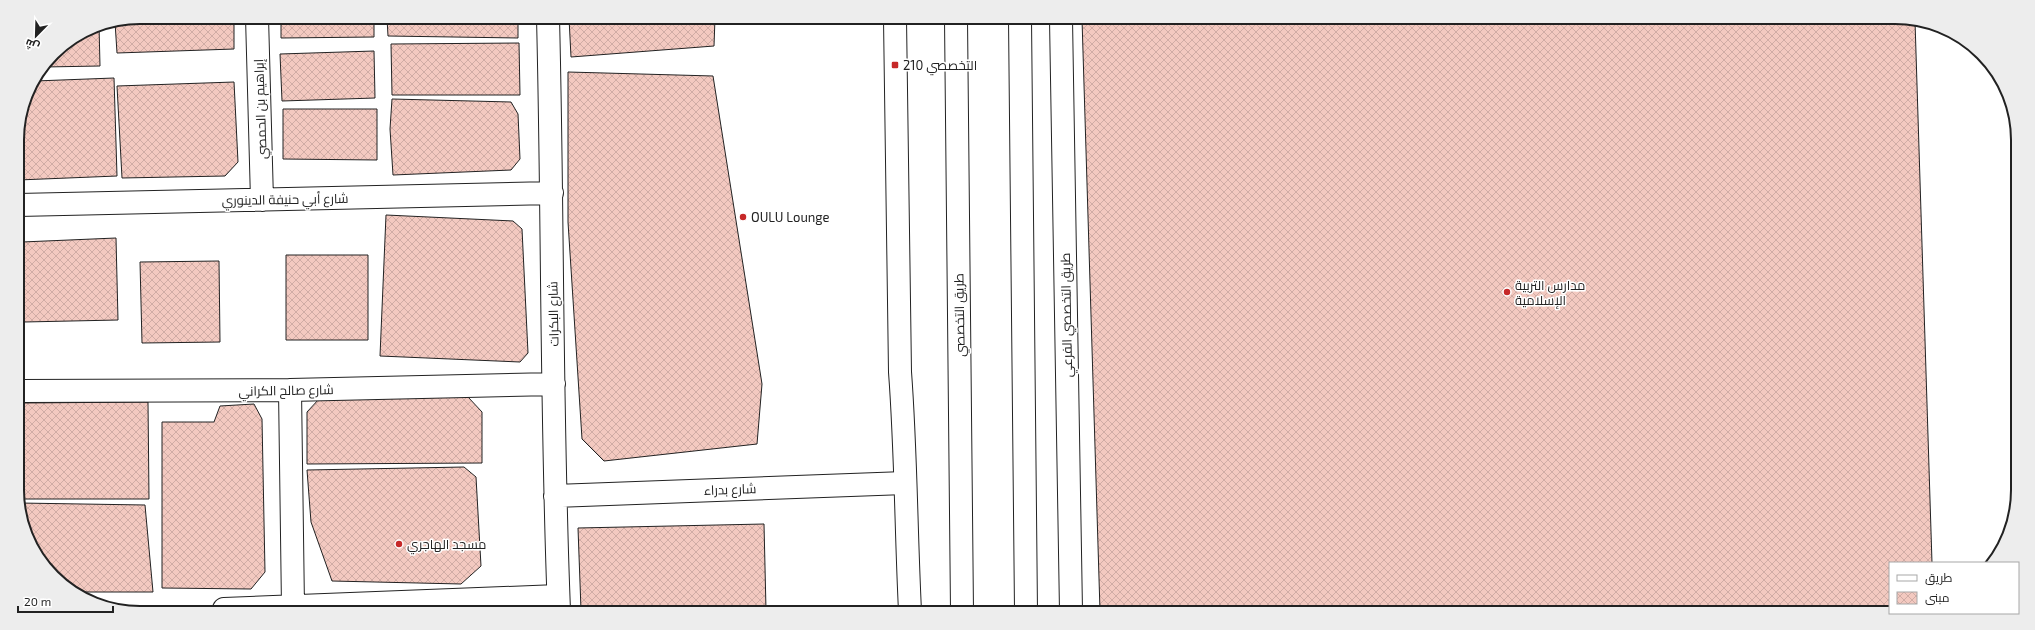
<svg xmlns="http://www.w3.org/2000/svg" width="2035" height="630" font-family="'Exo 2',Cairo,sans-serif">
  <defs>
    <pattern id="building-cross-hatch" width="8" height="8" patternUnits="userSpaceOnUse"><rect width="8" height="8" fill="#f3c9c0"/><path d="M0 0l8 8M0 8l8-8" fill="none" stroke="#d0aca5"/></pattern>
  </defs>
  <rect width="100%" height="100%" fill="#fff"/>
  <path fill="url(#building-cross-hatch)" stroke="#222" d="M140,17H234V49L117,53L115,22Z
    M281,17L374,18V37L281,38Z
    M387,18H518V38L388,36Z
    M569,18H715L714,46L571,57Z
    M1082,19L1915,21L1932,563H1890V613L1100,611Z
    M99,25L100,66L44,67L53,53L93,26Z
    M519,43L520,95H392L391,44Z
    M374,51L375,98L282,101L280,54Z
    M568,72L713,76L762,384L757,444L604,461L582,439L568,222Z
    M114,78L117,176L18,180L17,133L26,93L35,81Z
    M234,82L238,162L225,176L122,178L117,86Z
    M392,99L511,102L518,114L520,159L511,170L393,175L390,129Z
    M283,109H377V160L283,159Z
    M386,215L513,221L522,229L528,353L520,362L380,356Z
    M116,238L118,320L24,322L22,242Z
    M286,255H368V340H286Z
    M219,261L220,342L142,343L140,262Z
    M468,397L482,412V463L307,464V412L319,399Z
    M148,402L149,499H19V408L22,403Z
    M254,404L262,419L265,572L251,589L162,588V422H214L220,406Z
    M464,467L476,477L481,566L461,584L332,581L311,522L307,470Z
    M19,503L145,505L153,592H73L48,571L19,513Z
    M764,524L766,610H581L578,528Z"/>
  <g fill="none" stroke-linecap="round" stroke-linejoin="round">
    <g stroke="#222" stroke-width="24">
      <path id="minor" d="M257,17L262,200
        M548,18C553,215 551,413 559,610
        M1061,19L1071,611
        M18,205L552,193
        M290,390L293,607
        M19,391L290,390L554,384
        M555,496L905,483
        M224,609L558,596"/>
    </g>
    <g stroke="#222" stroke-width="24">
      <path id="major" d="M895,19L900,372C906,451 906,531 910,611
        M956,19L962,611
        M1020,19L1026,611"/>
    </g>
    <use href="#minor" stroke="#fff" stroke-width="22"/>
    <use href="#major" stroke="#fff" stroke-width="22"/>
  </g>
  <g fill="#c62828" stroke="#fff" stroke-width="1.5">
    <rect x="891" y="61" width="8" height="8" rx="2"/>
    <circle cx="743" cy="217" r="4"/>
    <circle cx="1507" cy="292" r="4"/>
    <circle cx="399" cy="544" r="4"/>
  </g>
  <g text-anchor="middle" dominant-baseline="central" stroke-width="3" stroke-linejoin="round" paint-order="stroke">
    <g font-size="13" fill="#222" stroke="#fff" text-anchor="start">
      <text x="903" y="65">التخصصي 210</text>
      <text x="751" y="217">OULU Lounge</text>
      <text x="1515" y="285">مدارس التربية<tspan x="1515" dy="15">الإسلامية</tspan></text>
      <text x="407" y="544">مسجد الهاجري</text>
    </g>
    <g font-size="13" fill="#222" stroke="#fff">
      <text transform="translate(260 109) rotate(-92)">إبراهيم بن الحمصي</text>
      <text transform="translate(285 199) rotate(-1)">شارع أبي حنيفة الدينوري</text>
      <text transform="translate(553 314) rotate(-91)">شارع البكرات</text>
      <text transform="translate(959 315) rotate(-91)">طريق التخصصي</text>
      <text transform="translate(1066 315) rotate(-91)">طريق التخصصي الفرعي</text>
      <text transform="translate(286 390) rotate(-1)">شارع صالح الكراني</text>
      <text transform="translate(730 489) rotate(-2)">شارع بدراء</text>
    </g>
  </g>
  <path d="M0 0H2035V630H0ZM140 24H1895A116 116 0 0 1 2011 140V490A116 116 0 0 1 1895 606H140A116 116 0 0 1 24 490V140A116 116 0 0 1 140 24Z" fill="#ededed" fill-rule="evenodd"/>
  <path fill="none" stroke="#222" stroke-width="2" d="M140 24H1895A116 116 0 0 1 2011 140V490A116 116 0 0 1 1895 606H140A116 116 0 0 1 24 490V140A116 116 0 0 1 140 24Z"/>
  <rect x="1889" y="562" width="130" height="52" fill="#ffffff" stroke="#a7a7a7"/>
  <rect x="1897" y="575" width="20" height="6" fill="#ffffff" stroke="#a7a7a7"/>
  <text x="1925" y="582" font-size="12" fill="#222222">طريق</text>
  <rect x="1897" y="592" width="20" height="12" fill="url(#building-cross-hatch)" stroke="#a7a7a7"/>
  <text x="1925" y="602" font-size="12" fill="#222222">مبنى</text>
  <g transform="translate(36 36) rotate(203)" stroke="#ffffff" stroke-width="3" paint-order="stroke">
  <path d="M0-3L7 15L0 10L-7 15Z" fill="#222222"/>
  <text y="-6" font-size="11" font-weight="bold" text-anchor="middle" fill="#222222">ش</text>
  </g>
  <path d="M18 606v6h95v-6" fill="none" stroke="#222222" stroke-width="2"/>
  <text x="24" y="606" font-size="12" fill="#222222" stroke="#ffffff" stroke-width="3" paint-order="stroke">20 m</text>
</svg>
